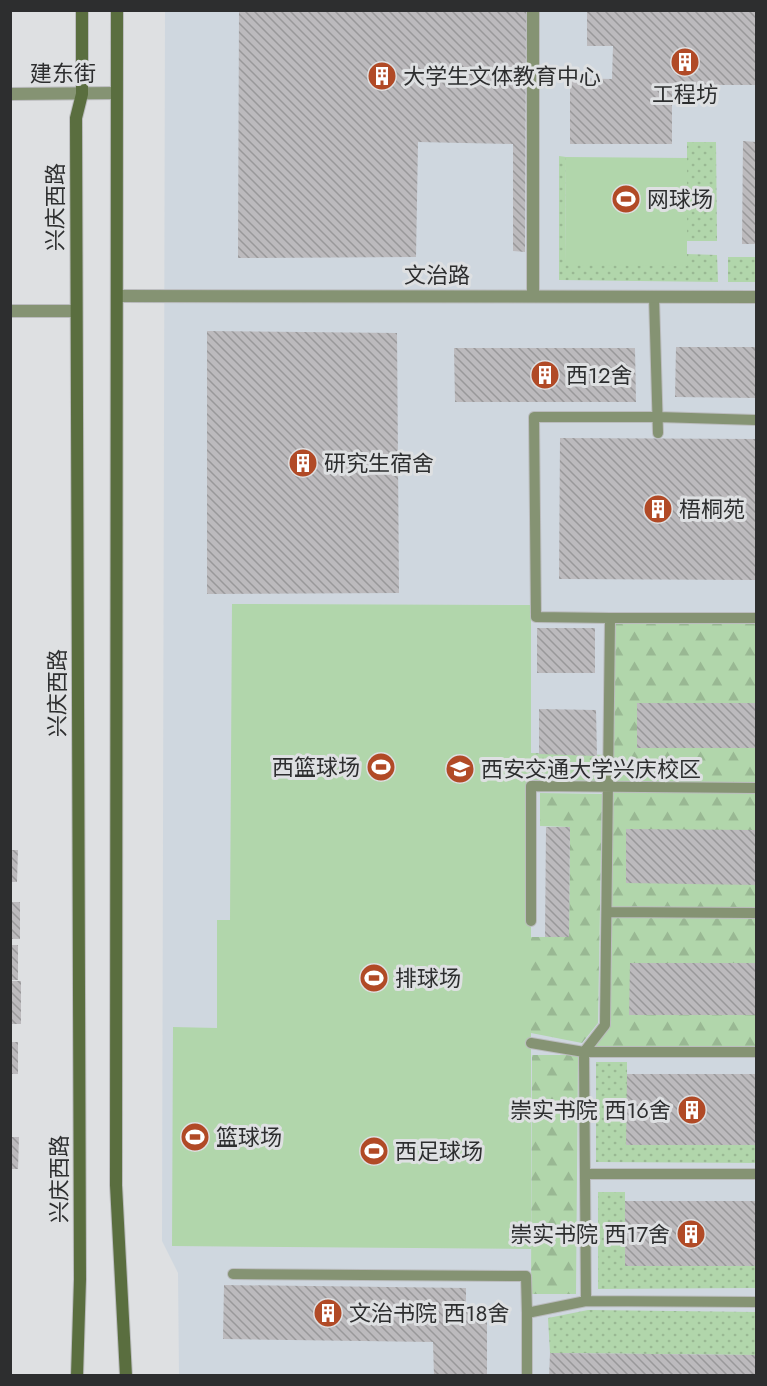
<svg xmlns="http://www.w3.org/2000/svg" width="767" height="1386" font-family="Jost,'Noto Sans SC',sans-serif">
  <defs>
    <pattern id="grass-dots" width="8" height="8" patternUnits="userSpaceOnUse" patternTransform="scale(1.5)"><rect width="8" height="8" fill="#b1d6ab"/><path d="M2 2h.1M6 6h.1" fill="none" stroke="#99b893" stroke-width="1.8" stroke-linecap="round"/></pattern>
    <pattern id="forest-firs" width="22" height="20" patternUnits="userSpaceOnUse" patternTransform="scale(1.5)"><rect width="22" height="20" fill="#b1d6ab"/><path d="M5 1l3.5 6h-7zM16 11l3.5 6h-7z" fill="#99b893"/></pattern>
    <pattern id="building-back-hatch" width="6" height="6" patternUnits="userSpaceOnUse" patternTransform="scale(1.5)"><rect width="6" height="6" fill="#bcbabd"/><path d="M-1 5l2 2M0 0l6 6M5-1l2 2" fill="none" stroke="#99989a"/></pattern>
  </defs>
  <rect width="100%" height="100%" fill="#dee0e2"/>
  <path fill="#cfd7df" d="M165,11H756V1375H179L178,1273L162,1241Z"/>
  <path fill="url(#grass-dots)" d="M687,142H716L717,241H687Z
    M559,156L566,157L565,265H687V254L717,255L718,282L559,280Z
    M728,257H756V282H728Z
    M531,753L609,755L608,781L530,780Z
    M596,1062H627V1145H756V1163L596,1162Z
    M598,1192H625V1266H756V1288L598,1289Z
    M588,1310L756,1312V1355L550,1353L548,1318Z"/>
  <path fill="url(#forest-firs)" d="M610,618H756V1052H584L605,1025Z
    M540,793L602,794L598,1023L582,1043L531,1033V937H569L570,827L540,826Z
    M532,1055H578L576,1294H531Z"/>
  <path fill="#b1d6ab" d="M566,157L687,158V266L565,265Z
    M232,604L531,605V1249L172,1246L173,1027L217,1028V920H230Z"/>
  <path fill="url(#building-back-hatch)" d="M239,10H526L525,252L513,251V144L418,142L416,257L238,258Z
    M587,10H756V85H672V144H570V78L612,79L613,46H587Z
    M743,141L756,142V244H742Z
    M207,331L397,333L399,593L207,594Z
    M676,347H756V398L675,397Z
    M454,348H635L636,402H455Z
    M560,438L756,439V580L559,579Z
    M537,628H595V673H537Z
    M637,703H755V748H637Z
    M539,709L596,710L597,756L539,754Z
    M546,827H570L569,937H545Z
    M626,829L756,830V885L626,883Z
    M10,850H18L17,882H10Z
    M10,902H20V939H10Z
    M10,945H18V980H10Z
    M630,963H756V1015H629Z
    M10,981H21V1024H10Z
    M10,1042H18V1074H10Z
    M627,1074H756V1145H626Z
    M10,1137H19L18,1169H10Z
    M625,1201H756V1266H625Z
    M224,1285L466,1288V1311H487V1376H434L433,1342L223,1339Z
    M550,1353L756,1355V1376H549Z"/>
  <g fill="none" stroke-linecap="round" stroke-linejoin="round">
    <g stroke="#bbbcbe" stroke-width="12">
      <path id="service" d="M654,297L658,433
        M610,618L536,617L534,417H658L756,420
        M607,912L756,913
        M531,921V786L756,788
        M531,1043L584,1052H756
        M585,1174H756
        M233,1274L526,1276L527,1313
        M586,1301L584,1052L605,1025L610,618H756
        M527,1376V1313L586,1301L756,1302"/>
    </g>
    <g stroke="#bbbcbe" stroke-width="14">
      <path id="minor" d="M117,296L756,297
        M533,296V10
        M10,311H76"/>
    </g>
    <g stroke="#bbbcbe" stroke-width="14">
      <path id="tertiary" d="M10,94L116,93"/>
    </g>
    <g stroke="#bbbcbe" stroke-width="14">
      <path id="secondary" d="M117,10L116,1185L126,1376
        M77,1376L80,1279L76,118L82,94V10"/>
    </g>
    <use href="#service" stroke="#859373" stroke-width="10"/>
    <use href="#minor" stroke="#859373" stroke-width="12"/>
    <use href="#tertiary" stroke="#859373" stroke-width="12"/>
    <use href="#secondary" stroke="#5a6e3f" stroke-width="12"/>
  </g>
  <defs>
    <g id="building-disc" transform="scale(1.5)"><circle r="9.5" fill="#b14a26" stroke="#dee0e2"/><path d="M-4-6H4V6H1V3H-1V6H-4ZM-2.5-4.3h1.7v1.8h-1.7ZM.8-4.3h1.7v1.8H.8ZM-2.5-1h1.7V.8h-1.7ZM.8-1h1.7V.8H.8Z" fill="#fff"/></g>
    <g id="stadium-disc" transform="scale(1.5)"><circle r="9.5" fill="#b14a26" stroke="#dee0e2"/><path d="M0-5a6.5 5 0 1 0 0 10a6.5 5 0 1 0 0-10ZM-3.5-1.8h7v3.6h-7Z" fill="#fff"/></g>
    <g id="university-disc" transform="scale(1.5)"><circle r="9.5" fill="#b14a26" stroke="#dee0e2"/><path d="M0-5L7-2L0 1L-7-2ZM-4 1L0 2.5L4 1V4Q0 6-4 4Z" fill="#fff"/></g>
  </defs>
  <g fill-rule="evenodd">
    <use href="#building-disc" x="685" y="62"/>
    <use href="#building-disc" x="382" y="76"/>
    <use href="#stadium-disc" x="626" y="199"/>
    <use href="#building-disc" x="545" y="375"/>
    <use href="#building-disc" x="303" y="463"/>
    <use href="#building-disc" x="658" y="509"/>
    <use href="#stadium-disc" x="381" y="767"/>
    <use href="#university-disc" x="460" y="769"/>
    <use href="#stadium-disc" x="374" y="978"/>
    <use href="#building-disc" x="692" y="1110"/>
    <use href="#stadium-disc" x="195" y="1137"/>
    <use href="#stadium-disc" x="374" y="1151"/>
    <use href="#building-disc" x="691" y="1234"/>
    <use href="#building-disc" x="328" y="1313"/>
  </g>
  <g text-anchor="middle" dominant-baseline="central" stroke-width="6" stroke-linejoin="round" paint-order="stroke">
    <g font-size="22" fill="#2d2e2f" stroke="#dee0e2">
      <text x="63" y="73">建东街</text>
      <text transform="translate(55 207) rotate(-90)">兴庆西路</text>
      <text x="437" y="275">文治路</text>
      <text transform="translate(57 693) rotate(-90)">兴庆西路</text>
      <text transform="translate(59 1179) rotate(-90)">兴庆西路</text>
    </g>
    <g font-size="22" fill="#2d2e2f" stroke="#dee0e2" text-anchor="start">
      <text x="403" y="76">大学生文体教育中心</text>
      <text x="685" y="94" text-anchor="middle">工程坊</text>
      <text x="647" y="199">网球场</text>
      <text x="566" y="375">西12舍</text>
      <text x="324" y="463">研究生宿舍</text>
      <text x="679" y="509">梧桐苑</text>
      <text x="360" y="767" text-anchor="end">西篮球场</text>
      <text x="481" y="769">西安交通大学兴庆校区</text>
      <text x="395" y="978">排球场</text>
      <text x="671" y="1110" text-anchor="end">崇实书院 西16舍</text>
      <text x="216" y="1137">篮球场</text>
      <text x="395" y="1151">西足球场</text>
      <text x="670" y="1234" text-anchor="end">崇实书院 西17舍</text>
      <text x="349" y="1313">文治书院 西18舍</text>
    </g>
  </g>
  <rect width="767" height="1386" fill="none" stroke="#2d2e2f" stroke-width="24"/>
</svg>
